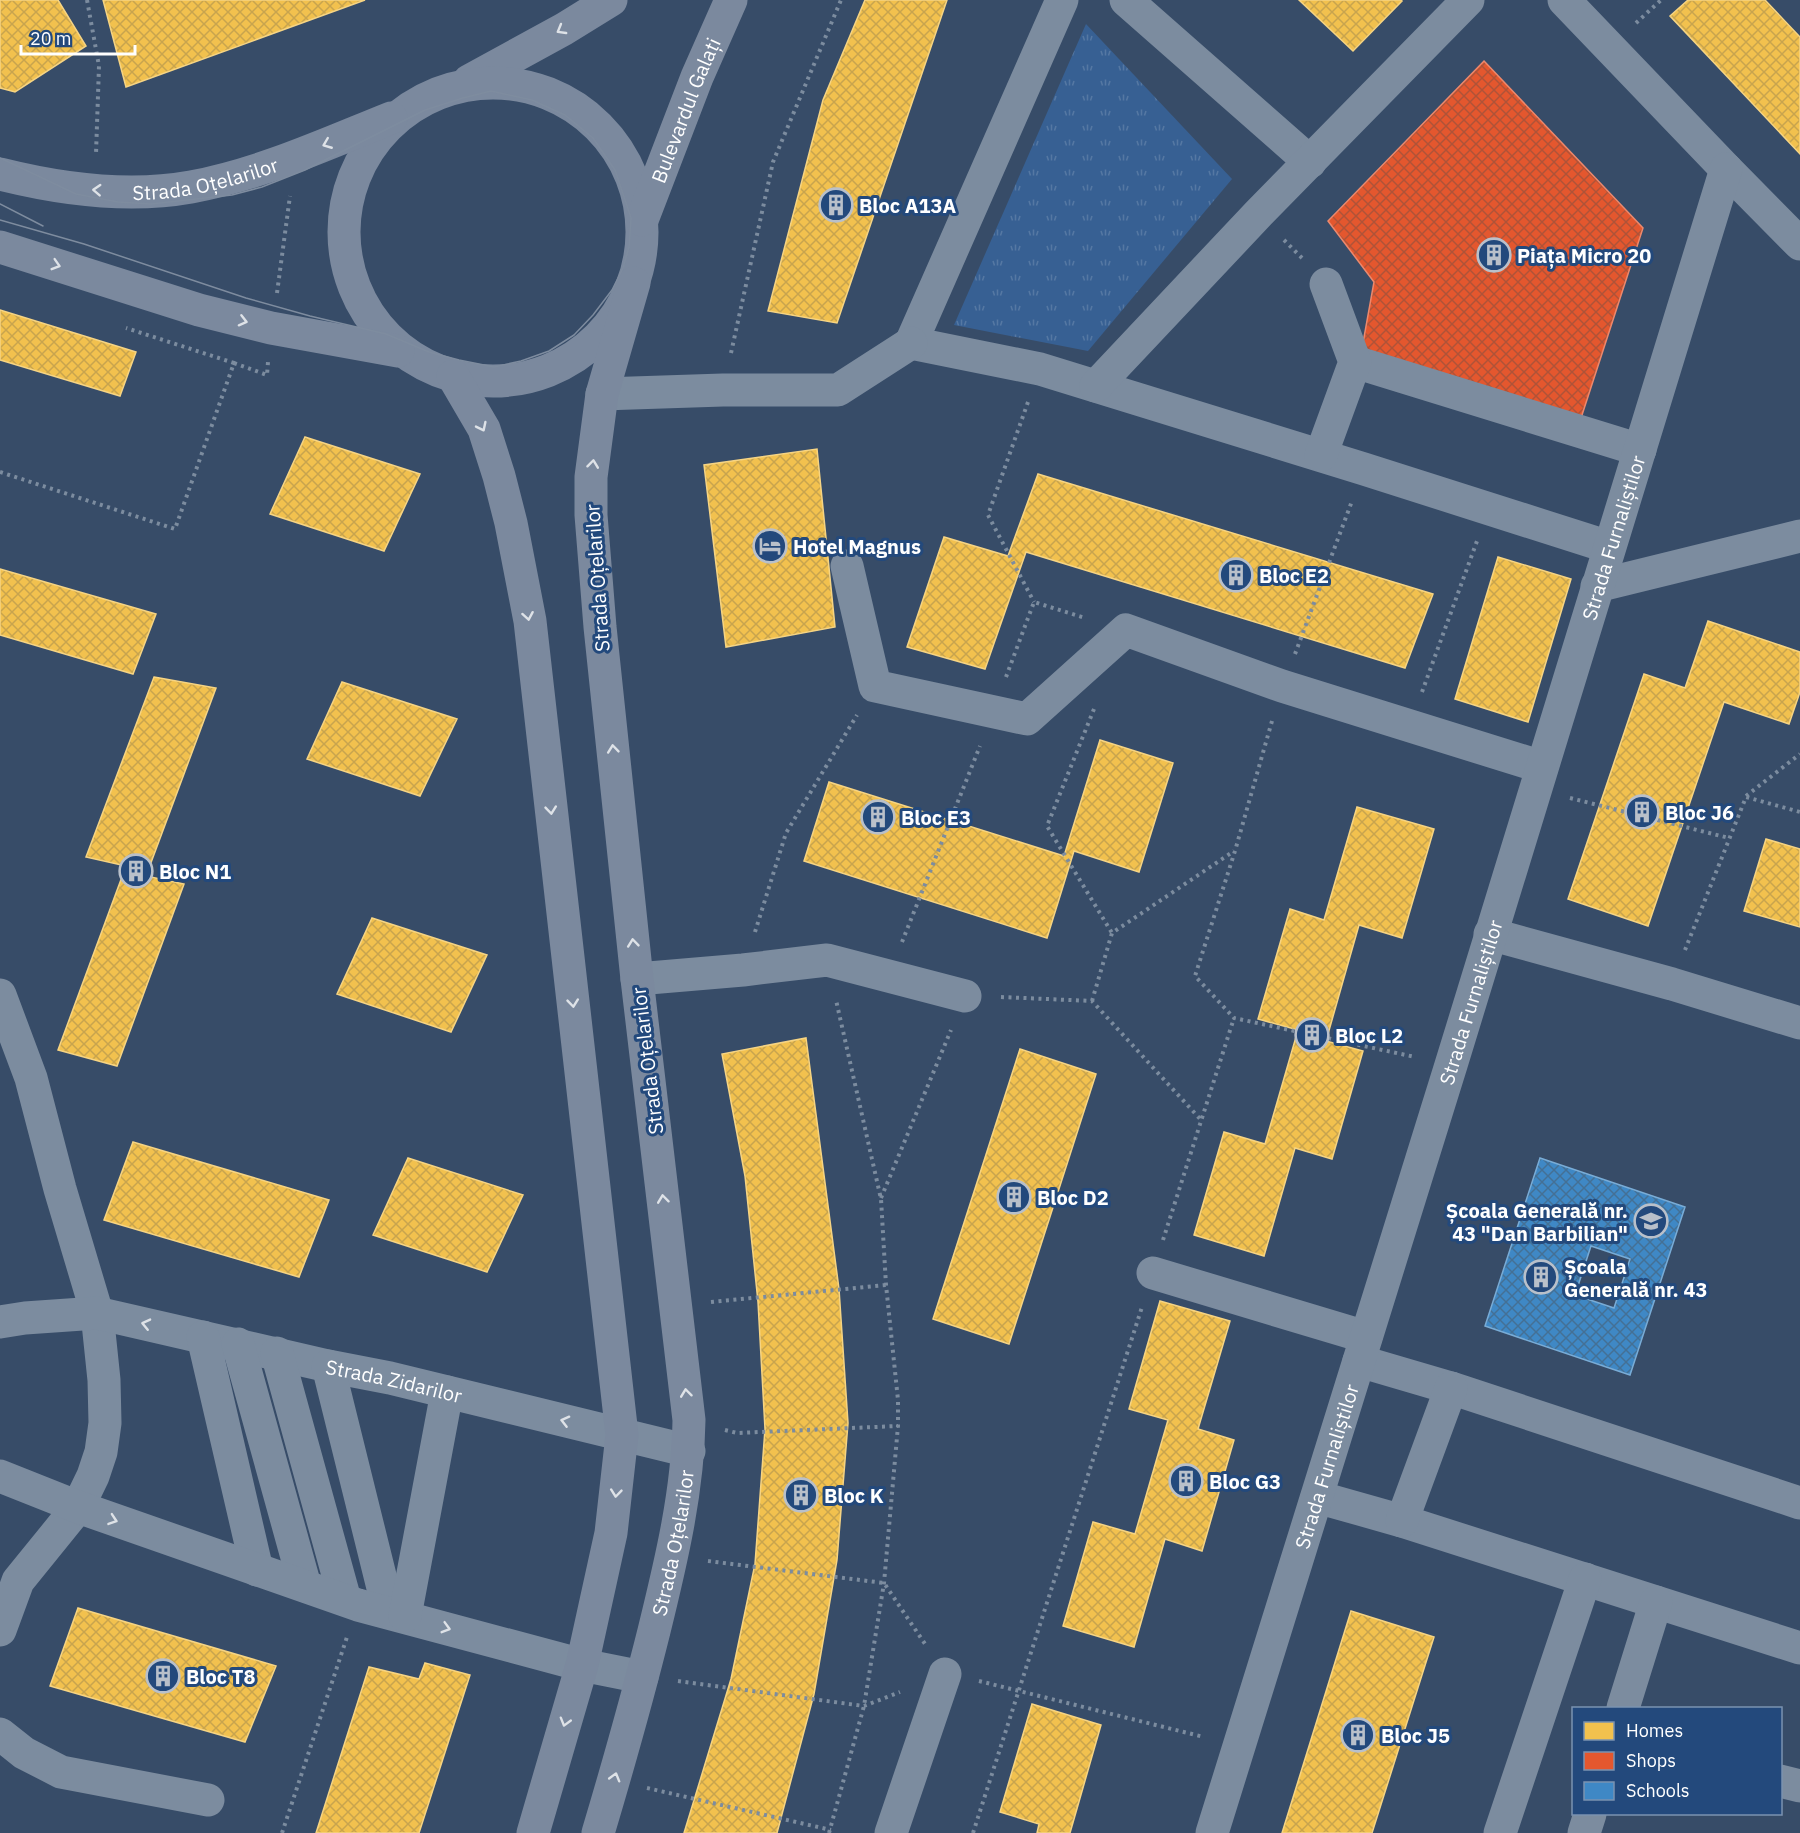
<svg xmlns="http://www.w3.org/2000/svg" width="1800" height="1833" font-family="'IBM Plex Sans',sans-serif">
  <defs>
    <pattern id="grass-tufts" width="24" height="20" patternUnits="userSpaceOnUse" patternTransform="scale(1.5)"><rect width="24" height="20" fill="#376093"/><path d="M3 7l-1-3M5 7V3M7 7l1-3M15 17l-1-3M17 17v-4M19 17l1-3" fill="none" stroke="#5578a3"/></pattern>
    <pattern id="homes-cross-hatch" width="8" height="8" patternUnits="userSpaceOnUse" patternTransform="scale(1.5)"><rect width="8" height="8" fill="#f2c14e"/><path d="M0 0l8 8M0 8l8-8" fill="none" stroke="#c8a44e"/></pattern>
    <pattern id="shops-cross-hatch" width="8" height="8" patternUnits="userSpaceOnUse" patternTransform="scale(1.5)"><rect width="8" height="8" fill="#e4572e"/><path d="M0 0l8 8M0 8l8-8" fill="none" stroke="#af5338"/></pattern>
    <pattern id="schools-cross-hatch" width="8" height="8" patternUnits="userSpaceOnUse" patternTransform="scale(1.5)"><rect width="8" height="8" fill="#3f88c5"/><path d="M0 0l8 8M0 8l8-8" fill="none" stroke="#447095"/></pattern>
  </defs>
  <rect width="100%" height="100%" fill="#374c68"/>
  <path fill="url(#grass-tufts)" d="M1086,24L1232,179L1088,351L954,325Z"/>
  <path fill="url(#homes-cross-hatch)" stroke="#f6d483" stroke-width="1.5" d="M0,0H58L86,46L15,92L0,88Z
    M103,0H365L126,87Z
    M865,0H947L837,323L768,311L823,100Z
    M1299,0H1401L1402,1L1353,51Z
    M1688,0H1765L1800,37V154L1670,16Z
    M0,310L136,352L120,396L0,360Z
    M305,437L420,474L384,551L270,514Z
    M817,449L835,627L726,647L704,465Z
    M1038,474L1433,594L1405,668L1026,552L985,669L907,647L944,537L1008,556Z
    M1498,557L1571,579L1528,722L1455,699Z
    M0,569L156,614L133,674L0,635Z
    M1708,621L1800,652V692L1789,724L1724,702L1648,926L1568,899L1644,674L1685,688Z
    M154,677L216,688L146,876L184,884L117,1066L58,1050L126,866L86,857Z
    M342,682L457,719L420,796L307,759Z
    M1100,740L1173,763L1139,872L1074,851L1047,938L804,861L829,782L1064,856Z
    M1357,807L1434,829L1402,938L1359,925L1326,1041L1363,1051L1332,1159L1295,1148L1264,1256L1194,1235L1224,1132L1265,1144L1298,1030L1258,1019L1290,909L1324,920Z
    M1766,839L1800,849V927L1744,911Z
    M372,918L487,955L451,1032L337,994Z
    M806,1038L839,1289L848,1423L837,1560L814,1694L777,1833H684L731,1679L755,1564L765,1429L758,1302L745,1176L722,1054Z
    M1020,1049L1096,1074L1009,1344L933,1319Z
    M133,1142L329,1200L299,1277L104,1220Z
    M408,1158L523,1195L487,1272L373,1235Z
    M1160,1301L1230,1321L1198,1429L1234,1440L1202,1551L1165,1539L1134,1647L1063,1626L1093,1522L1135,1534L1168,1420L1129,1409Z
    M78,1608L276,1666L245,1742L50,1686Z
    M1351,1611L1434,1637L1372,1833H1282Z
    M425,1663L470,1675L419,1833H316L369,1667L419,1679Z
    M1032,1704L1101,1725L1070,1833H1037L1039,1824L1000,1812Z"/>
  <path fill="url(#shops-cross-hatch)" stroke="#ec896d" stroke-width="1.5" d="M1484,61L1643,228L1581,418L1361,354L1374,282L1328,221Z"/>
  <path fill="url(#schools-cross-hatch)" stroke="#79acd6" stroke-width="1.5" fill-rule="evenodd" d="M1540,1158L1685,1207L1630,1375L1485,1326ZM1591,1246L1630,1259L1614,1308L1575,1295Z"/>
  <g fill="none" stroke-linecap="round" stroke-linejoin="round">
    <path stroke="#7c8c9f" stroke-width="4" stroke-dasharray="3 4.5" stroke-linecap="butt" d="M87,0L99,66L96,154
      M1636,23L1661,0
      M1284,240L1302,258
      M277,293L290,196
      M731,353L773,162L841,0
      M234,363L267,375L268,362
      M1028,402L988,515L1034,602
      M0,472L175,529L234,363L126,328
      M1295,654L1352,501
      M1006,677L1034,602L1085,618
      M1422,692L1477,541
      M1094,709L1047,826L1112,933
      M1272,721L1235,851L1195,976L1234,1018L1415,1057
      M1746,796L1800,754
      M1570,798L1729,838
      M755,932L786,833L857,715
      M902,942L980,746
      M1685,950L1746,797L1800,812
      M1001,997L1092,1001L1202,1121
      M1092,1001L1112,933L1234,851
      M881,1198L951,1030
      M1163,1240L1234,1018
      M711,1302L886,1285
      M725,1430L737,1433L898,1426
      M708,1561L884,1583L925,1644
      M678,1681L864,1706L900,1692
      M979,1681L1204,1737
      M647,1788L831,1830
      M282,1833L347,1637
      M829,1833L864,1706L884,1583L898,1426V1400L886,1285L881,1199L836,1000
      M973,1833L1142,1307"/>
    <g stroke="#7c8c9f" stroke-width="33">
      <path d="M1062,0L911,343L1040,369L1364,469L1609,547"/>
      <path d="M1126,0L1310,162"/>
      <path d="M1564,0L1726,169L1800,244"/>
      <path d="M1355,362L1640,450"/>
      <path d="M1096,386L1259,213L1468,0"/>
      <path d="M602,394L723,390H838L911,343"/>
      <path d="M1321,455L1355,362L1326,284"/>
      <path d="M847,566L875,686L1027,719L1126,630L1282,686L1542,767"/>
      <path d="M1597,586L1800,536"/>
      <path d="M1490,934L1672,984L1800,1023"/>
      <path d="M637,979L743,970L827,960L965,996"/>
      <path d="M0,995L31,1078L60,1189L97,1313L104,1380L105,1423L101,1452L93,1476L78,1507L18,1581L0,1630"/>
      <path d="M1153,1273L1366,1337"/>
      <path id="s1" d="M0,1322L25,1318L97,1313L328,1366L390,1378L689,1451"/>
      <path d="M203,1337L257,1570"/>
      <path d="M238,1344L305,1586"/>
      <path d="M277,1353L345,1600"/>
      <path d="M1359,1361L1451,1388L1800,1503"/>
      <path d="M328,1366L389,1612"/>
      <path d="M0,1476L78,1507L358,1605L582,1665L642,1677"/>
      <path d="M1317,1497L1402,1521L1800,1648"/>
      <path d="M1402,1521L1451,1388"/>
      <path d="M405,1616L447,1392"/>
      <path d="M1623,1708L1656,1602"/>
      <path d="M0,1734L24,1753L61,1772L208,1800"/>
      <path d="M1780,1781L1800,1786"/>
      <path d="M891,1833L945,1674"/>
      <path id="s2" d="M1212,1833L1451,1065L1726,169"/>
      <path d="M1500,1833L1585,1579"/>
      <path d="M1584,1833L1590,1814"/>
    </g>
    <g stroke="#7b899e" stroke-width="33">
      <path d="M469,81L564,29L611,0"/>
      <circle cx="493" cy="232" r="149"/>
      <path id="s3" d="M0,174C60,189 130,198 191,187C261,174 326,144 391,118"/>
      <path id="s4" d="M642,220L697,77L731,0"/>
      <path d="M0,247L199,310L271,328L398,351"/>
      <path d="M453,376L484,429L499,476L511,523L530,621L622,1435L611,1533L582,1665L533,1833"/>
      <path id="s5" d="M598,1833C618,1766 637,1699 654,1631C671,1562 688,1491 689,1420L637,979L600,627L591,515V477L602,394L634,283"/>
    </g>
    <path stroke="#7e8c9f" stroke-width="1.5" d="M0,158L76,194L118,202L151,204L232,195L262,187L305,170L425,110L463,98L491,91L532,100L565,115L593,138L615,170L631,218L629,247L623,268L612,290L593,315L574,335L549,351L521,361L494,367L459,360L429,352L386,334L310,316L246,298L84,244L0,220
      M0,204L43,226"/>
  </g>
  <defs><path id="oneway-chevron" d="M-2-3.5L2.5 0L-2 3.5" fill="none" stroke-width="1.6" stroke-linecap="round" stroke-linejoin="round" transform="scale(1.5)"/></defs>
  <g stroke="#dee2e7">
    <use href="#oneway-chevron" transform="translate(561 30) rotate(150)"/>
    <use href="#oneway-chevron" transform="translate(327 144) rotate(158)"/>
    <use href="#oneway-chevron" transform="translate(97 190) rotate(-177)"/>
    <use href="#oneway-chevron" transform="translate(56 265) rotate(17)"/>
    <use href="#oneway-chevron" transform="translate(243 321) rotate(14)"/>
    <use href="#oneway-chevron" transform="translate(482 427) rotate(64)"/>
    <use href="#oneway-chevron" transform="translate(593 464) rotate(-83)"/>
    <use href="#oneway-chevron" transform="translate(528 616) rotate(80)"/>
    <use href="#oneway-chevron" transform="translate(613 749) rotate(-96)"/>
    <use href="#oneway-chevron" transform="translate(551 810) rotate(84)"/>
    <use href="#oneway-chevron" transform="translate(633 943) rotate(-96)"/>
    <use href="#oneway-chevron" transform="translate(573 1003) rotate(84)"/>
    <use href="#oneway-chevron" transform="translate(663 1199) rotate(-97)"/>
    <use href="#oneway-chevron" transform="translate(146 1324) rotate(-167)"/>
    <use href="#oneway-chevron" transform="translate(686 1393) rotate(-97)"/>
    <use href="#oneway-chevron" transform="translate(565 1421) rotate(-166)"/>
    <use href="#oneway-chevron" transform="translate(616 1493) rotate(96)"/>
    <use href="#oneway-chevron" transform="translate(113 1520) rotate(19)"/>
    <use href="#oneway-chevron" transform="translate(446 1628) rotate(16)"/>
    <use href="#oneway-chevron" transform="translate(565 1722) rotate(106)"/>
    <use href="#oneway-chevron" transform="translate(615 1777) rotate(-74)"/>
  </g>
  <defs>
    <g id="building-ring" transform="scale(1.725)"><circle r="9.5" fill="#23497c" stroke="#b9c0ca" stroke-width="1.5"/><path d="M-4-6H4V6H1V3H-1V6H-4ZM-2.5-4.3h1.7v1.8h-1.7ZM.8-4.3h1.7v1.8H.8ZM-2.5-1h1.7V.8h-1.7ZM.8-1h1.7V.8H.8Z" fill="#b9c0ca"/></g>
    <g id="hotel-ring" transform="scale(1.725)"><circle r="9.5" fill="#23497c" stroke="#b9c0ca" stroke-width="1.5"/><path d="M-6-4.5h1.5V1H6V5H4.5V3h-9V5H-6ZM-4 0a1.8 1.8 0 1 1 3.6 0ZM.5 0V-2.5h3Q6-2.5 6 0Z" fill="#b9c0ca"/></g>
    <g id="school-ring" transform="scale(1.725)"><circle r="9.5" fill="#23497c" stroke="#b9c0ca" stroke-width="1.5"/><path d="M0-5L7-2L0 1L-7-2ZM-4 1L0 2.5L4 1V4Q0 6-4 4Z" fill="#b9c0ca"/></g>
  </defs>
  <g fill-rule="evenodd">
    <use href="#building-ring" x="836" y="205"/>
    <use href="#building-ring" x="1494" y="255"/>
    <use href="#hotel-ring" x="770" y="546"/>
    <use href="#building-ring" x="1236" y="575"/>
    <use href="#building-ring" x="1642" y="812"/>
    <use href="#building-ring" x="878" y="817"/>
    <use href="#building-ring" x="136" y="871"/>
    <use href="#building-ring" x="1312" y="1035"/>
    <use href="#building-ring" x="1014" y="1197"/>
    <use href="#school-ring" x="1651" y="1221"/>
    <use href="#building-ring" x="1541" y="1277"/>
    <use href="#building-ring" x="1186" y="1481"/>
    <use href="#building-ring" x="801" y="1495"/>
    <use href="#building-ring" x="163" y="1676"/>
    <use href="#building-ring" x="1358" y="1735"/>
  </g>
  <g text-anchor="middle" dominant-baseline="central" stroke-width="6" stroke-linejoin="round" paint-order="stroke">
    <g font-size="20" fill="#fff" stroke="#23497c">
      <text stroke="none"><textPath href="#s4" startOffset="118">Bulevardul Galați</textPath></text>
      <text stroke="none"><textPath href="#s3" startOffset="208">Strada Oțelarilor</textPath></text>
      <text stroke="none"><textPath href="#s2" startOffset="1356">Strada Furnaliștilor</textPath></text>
      <text transform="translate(597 578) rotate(-94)">Strada Oțelarilor</text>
      <text stroke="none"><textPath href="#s2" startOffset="870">Strada Furnaliștilor</textPath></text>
      <text transform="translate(647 1061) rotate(-97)">Strada Oțelarilor</text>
      <text stroke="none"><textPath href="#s1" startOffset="402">Strada Zidarilor</textPath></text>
      <text stroke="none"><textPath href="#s2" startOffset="384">Strada Furnaliștilor</textPath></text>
      <text stroke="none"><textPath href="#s5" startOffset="300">Strada Oțelarilor</textPath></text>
    </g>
    <g font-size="20" font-weight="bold" fill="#fff" stroke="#23497c" text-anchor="start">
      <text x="859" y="205">Bloc A13A</text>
      <text x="1517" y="255">Piața Micro 20</text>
      <text x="793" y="546">Hotel Magnus</text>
      <text x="1259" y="575">Bloc E2</text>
      <text x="1665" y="812">Bloc J6</text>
      <text x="901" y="817">Bloc E3</text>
      <text x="159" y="871">Bloc N1</text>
      <text x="1335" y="1035">Bloc L2</text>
      <text x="1037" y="1197">Bloc D2</text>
      <text x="1628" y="1210" text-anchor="end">Școala Generală nr.<tspan x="1628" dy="23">43 "Dan Barbilian"</tspan></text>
      <text x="1564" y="1266">Școala<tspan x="1564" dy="23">Generală nr. 43</tspan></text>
      <text x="1209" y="1481">Bloc G3</text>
      <text x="824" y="1495">Bloc K</text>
      <text x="186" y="1676">Bloc T8</text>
      <text x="1381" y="1735">Bloc J5</text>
    </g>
  </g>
  <rect x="1572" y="1707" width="210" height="108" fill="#23497c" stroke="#7b92b0" stroke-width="1.5"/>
  <rect x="1584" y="1722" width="30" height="18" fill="#f2c14e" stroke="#7b92b0" stroke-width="1.5"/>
  <text x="1626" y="1737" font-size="18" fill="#ffffff">Homes</text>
  <rect x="1584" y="1752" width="30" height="18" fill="#e4572e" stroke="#7b92b0" stroke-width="1.5"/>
  <text x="1626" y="1767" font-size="18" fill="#ffffff">Shops</text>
  <rect x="1584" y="1782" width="30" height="18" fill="#3f88c5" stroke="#7b92b0" stroke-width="1.5"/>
  <text x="1626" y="1797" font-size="18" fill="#ffffff">Schools</text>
  <path d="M21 45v9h114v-9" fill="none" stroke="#ffffff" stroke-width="3"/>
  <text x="30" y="45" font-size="18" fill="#ffffff" stroke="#23497c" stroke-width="4.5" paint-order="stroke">20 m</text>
</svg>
